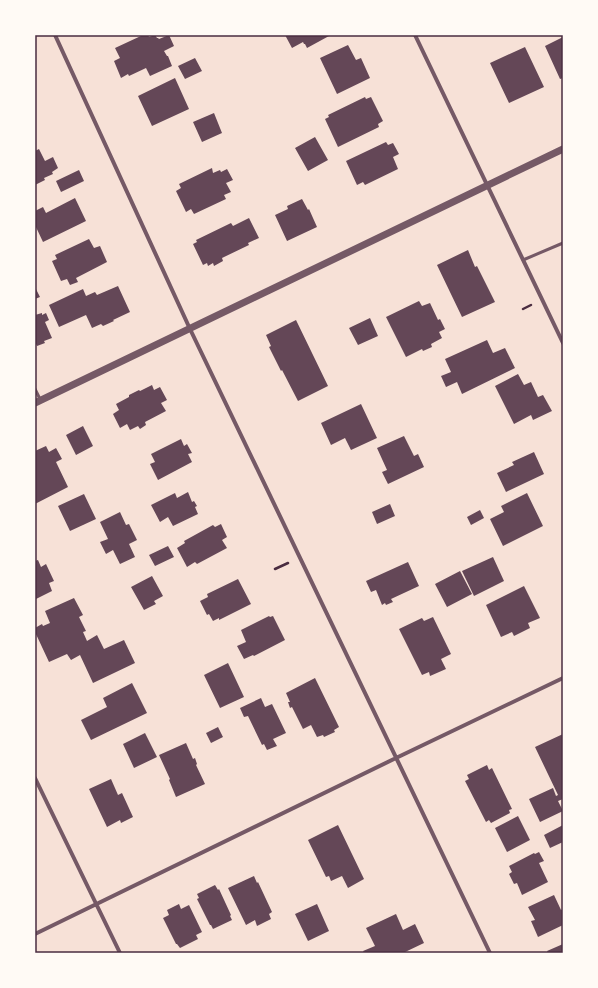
<svg xmlns="http://www.w3.org/2000/svg" width="598" height="988" font-family="Literata,serif">
  <rect width="100%" height="100%" fill="#f7e1d7"/>
  <path fill="#644757" d="M143,35H148L149,37L155,35L157,38H158L159,39L169,35L174,46L164,51L167,56H168L172,66L150,76L146,68L129,76L128,74L121,78L114,61L120,58L115,48Z
    M285,35H329V36L307,48L305,44H304L303,42L292,48Z
    M563,37V78L560,79L545,46Z
    M348,45L356,60L361,58L370,78L337,94L320,58Z
    M525,47L544,87L509,103L490,63Z
    M195,58L202,71L185,79L178,66Z
    M175,78L189,109L152,126L138,96Z
    M365,97L366,99L371,97L383,121L378,124L379,127L338,147L325,119L329,117L328,115Z
    M214,113L222,133L202,142L193,122Z
    M315,137L328,160L308,171L295,148Z
    M386,142L388,145L393,143L399,154L393,157L398,169L365,185L363,182L357,185L346,161Z
    M39,149L45,161L53,157L58,168L52,172L53,174L44,178L45,180L35,185V151Z
    M212,168L213,173L220,170L221,172L227,169L233,180L226,183L231,192L224,195L226,199L194,214L191,209L186,212L176,191L181,188L179,184Z
    M79,170L84,181L61,192L56,181Z
    M75,198L86,221L43,242L35,225V211L43,207L46,213Z
    M302,199L308,210L309,209L317,227L287,241L275,215L288,209L287,206Z
    M249,218L259,238L248,243L249,245L222,258L223,261L214,266L213,263L208,266L207,263L203,265L193,244L197,242L196,240L231,223L233,226Z
    M89,239L94,248L100,246L107,262L76,278L78,282L70,285L67,279L61,281L52,261L57,259L55,255Z
    M468,250L475,267L477,266L495,302L462,317L437,265Z
    M118,286L130,312L113,320L114,321L103,326L101,324L92,328L86,315L59,327L49,305L83,289L86,296L95,292L97,295Z
    M35,287L40,297L35,299Z
    M419,301L422,306L430,303L438,320L440,319L445,329L439,332L442,338L431,344L432,347L423,351L422,349L406,357L386,317Z
    M42,313V315L46,313L49,320L45,322L52,338L44,341L45,343L37,346L36,344L35,345V315Z
    M370,318L378,336L358,345L349,328Z
    M296,320L328,386L298,401L282,370L281,371L269,347L271,346L266,335Z
    M487,340L493,353L505,348L515,368L462,394L457,382L446,387L441,376L451,372L445,359Z
    M518,374L524,385L531,382L538,397L543,395L552,411L533,420L531,415L514,424L495,386Z
    M152,385L154,390L160,387L167,400L161,403L166,411L145,422L146,425L140,429L138,426L130,430L127,424L120,428L113,414L119,410L116,404L129,397V395L139,390L140,391Z
    M361,404L377,438L351,450L345,438L331,445L321,423Z
    M83,426L93,446L76,455L66,435Z
    M404,436L414,456L418,454L424,467L388,484L382,472L387,470L377,448Z
    M181,439L184,446L187,444L192,453L188,454L192,462L158,480L150,464L155,462L151,454Z
    M46,446L49,452L56,448L62,459L56,462L68,487L35,504V451Z
    M534,452L544,474L506,492L497,473L514,465L512,462Z
    M188,492L192,502L194,501L197,506L195,507L198,514L173,526L168,517L160,522L151,505L175,493L177,498Z
    M527,493L543,526L503,546L490,519L504,512L501,506Z
    M84,494L96,519L70,531L58,506Z
    M390,504L395,516L377,524L372,512Z
    M480,510L484,518L471,525L467,517Z
    M120,512L126,525L129,524L137,540L129,544L135,557L120,564L113,550L106,554L100,542L108,539L100,522Z
    M221,524L227,537L222,540L227,548L197,564L195,562L187,567L177,548L185,543L184,541L213,525L215,527Z
    M168,546L174,557L155,566L149,555Z
    M493,557L504,581L474,596L462,571Z
    M38,560L41,567L46,564L54,581L49,583L52,591L36,599L35,597V561Z
    M408,562L419,586L391,599L393,602L386,605L385,603L382,605L376,590L371,592L366,581Z
    M460,571L472,594L447,607L435,584Z
    M152,576L163,596L154,601L156,604L144,610L131,587Z
    M238,579L251,604L219,620V618L213,621L209,614L207,615L200,601L208,597L207,594Z
    M524,586L540,618L528,623L530,628L514,636L512,632L501,637L486,605Z
    M74,598L83,615L79,617L86,631L83,632L87,641L97,635L104,649L124,640L135,663L93,683L80,655L71,660L67,654L49,662L35,632V628L42,624L43,626L50,623L45,611Z
    M269,616L270,617L273,616L285,640L254,656L253,655L244,659L237,646L246,642L241,630Z
    M433,617L451,654L441,659L446,669L430,676L429,672L422,675L399,629L422,618L424,621Z
    M228,663L244,697L220,708L204,675Z
    M315,678L339,727L334,730L335,732L324,737L323,735L317,737L311,725L303,729L292,707L290,708L288,702H290L286,693Z
    M132,683L147,713L91,740L81,720L107,707L103,698Z
    M261,698L265,707L272,704L286,733L273,739L277,746L267,750L264,744L262,745L248,716L244,717L240,708Z
    M218,727L223,737L211,743L206,733Z
    M145,733L157,757L134,768L123,744Z
    M563,734V799L558,801L563,811L540,822L529,799L553,788L556,796L558,795L535,747Z
    M186,743L193,759L195,758L197,764L196,765L205,784L176,797L169,780L170,779L159,755Z
    M487,765L489,770L492,768L512,809L509,810L510,813L491,823L489,820L486,822L465,781L469,779L467,775Z
    M111,779L118,795L122,793L133,817L121,823L120,820L107,827L89,789Z
    M518,816L530,840L507,852L495,828Z
    M338,825L364,879L348,888L342,876L331,881L329,876L326,877L308,840Z
    M563,825V842L550,848L544,835Z
    M539,852L544,861L539,863L548,882L522,895L517,883L514,884L509,874L512,872L509,866L534,853L535,854Z
    M254,876L257,883L258,882L272,912L269,914L271,919L257,926L255,920L246,925L228,888Z
    M215,885L218,890L219,889L231,915L230,916L232,920L213,929L211,925H210L197,899L199,898L197,894Z
    M554,895L561,910L563,909V925L538,937L531,921L535,920L528,907Z
    M179,904L181,909L189,905L202,932L196,935L198,939L180,948L177,944H176L163,918L169,915L167,910Z
    M317,904L329,931L308,941L295,914Z
    M396,914L403,930L415,924L424,943L403,953H364L363,951L375,946L366,928Z
    M563,944V953H548L547,951Z"/>
  <g fill="none" stroke-linecap="round" stroke-linejoin="round">
    <path stroke="#4a2c40" stroke-width="2.5" d="M523,309L531,305
      M275,569L288,563"/>
    <path stroke="#755966" stroke-width="3" d="M523,260L563,243
      M35,389L41,401"/>
    <path stroke="#755966" stroke-width="4" d="M55,35L190,329L490,953
      M415,35L563,343
      M35,778L120,953
      M35,934L396,758L563,678"/>
    <path stroke="#755966" stroke-width="7" d="M35,403L563,149"/>
  </g>
  <rect width="598" height="988" fill="none" stroke="#fffaf5" stroke-width="72"/>
  <rect x="36" y="36" width="526" height="916" fill="none" stroke="#4a2c40" stroke-width="1.5"/>
</svg>
